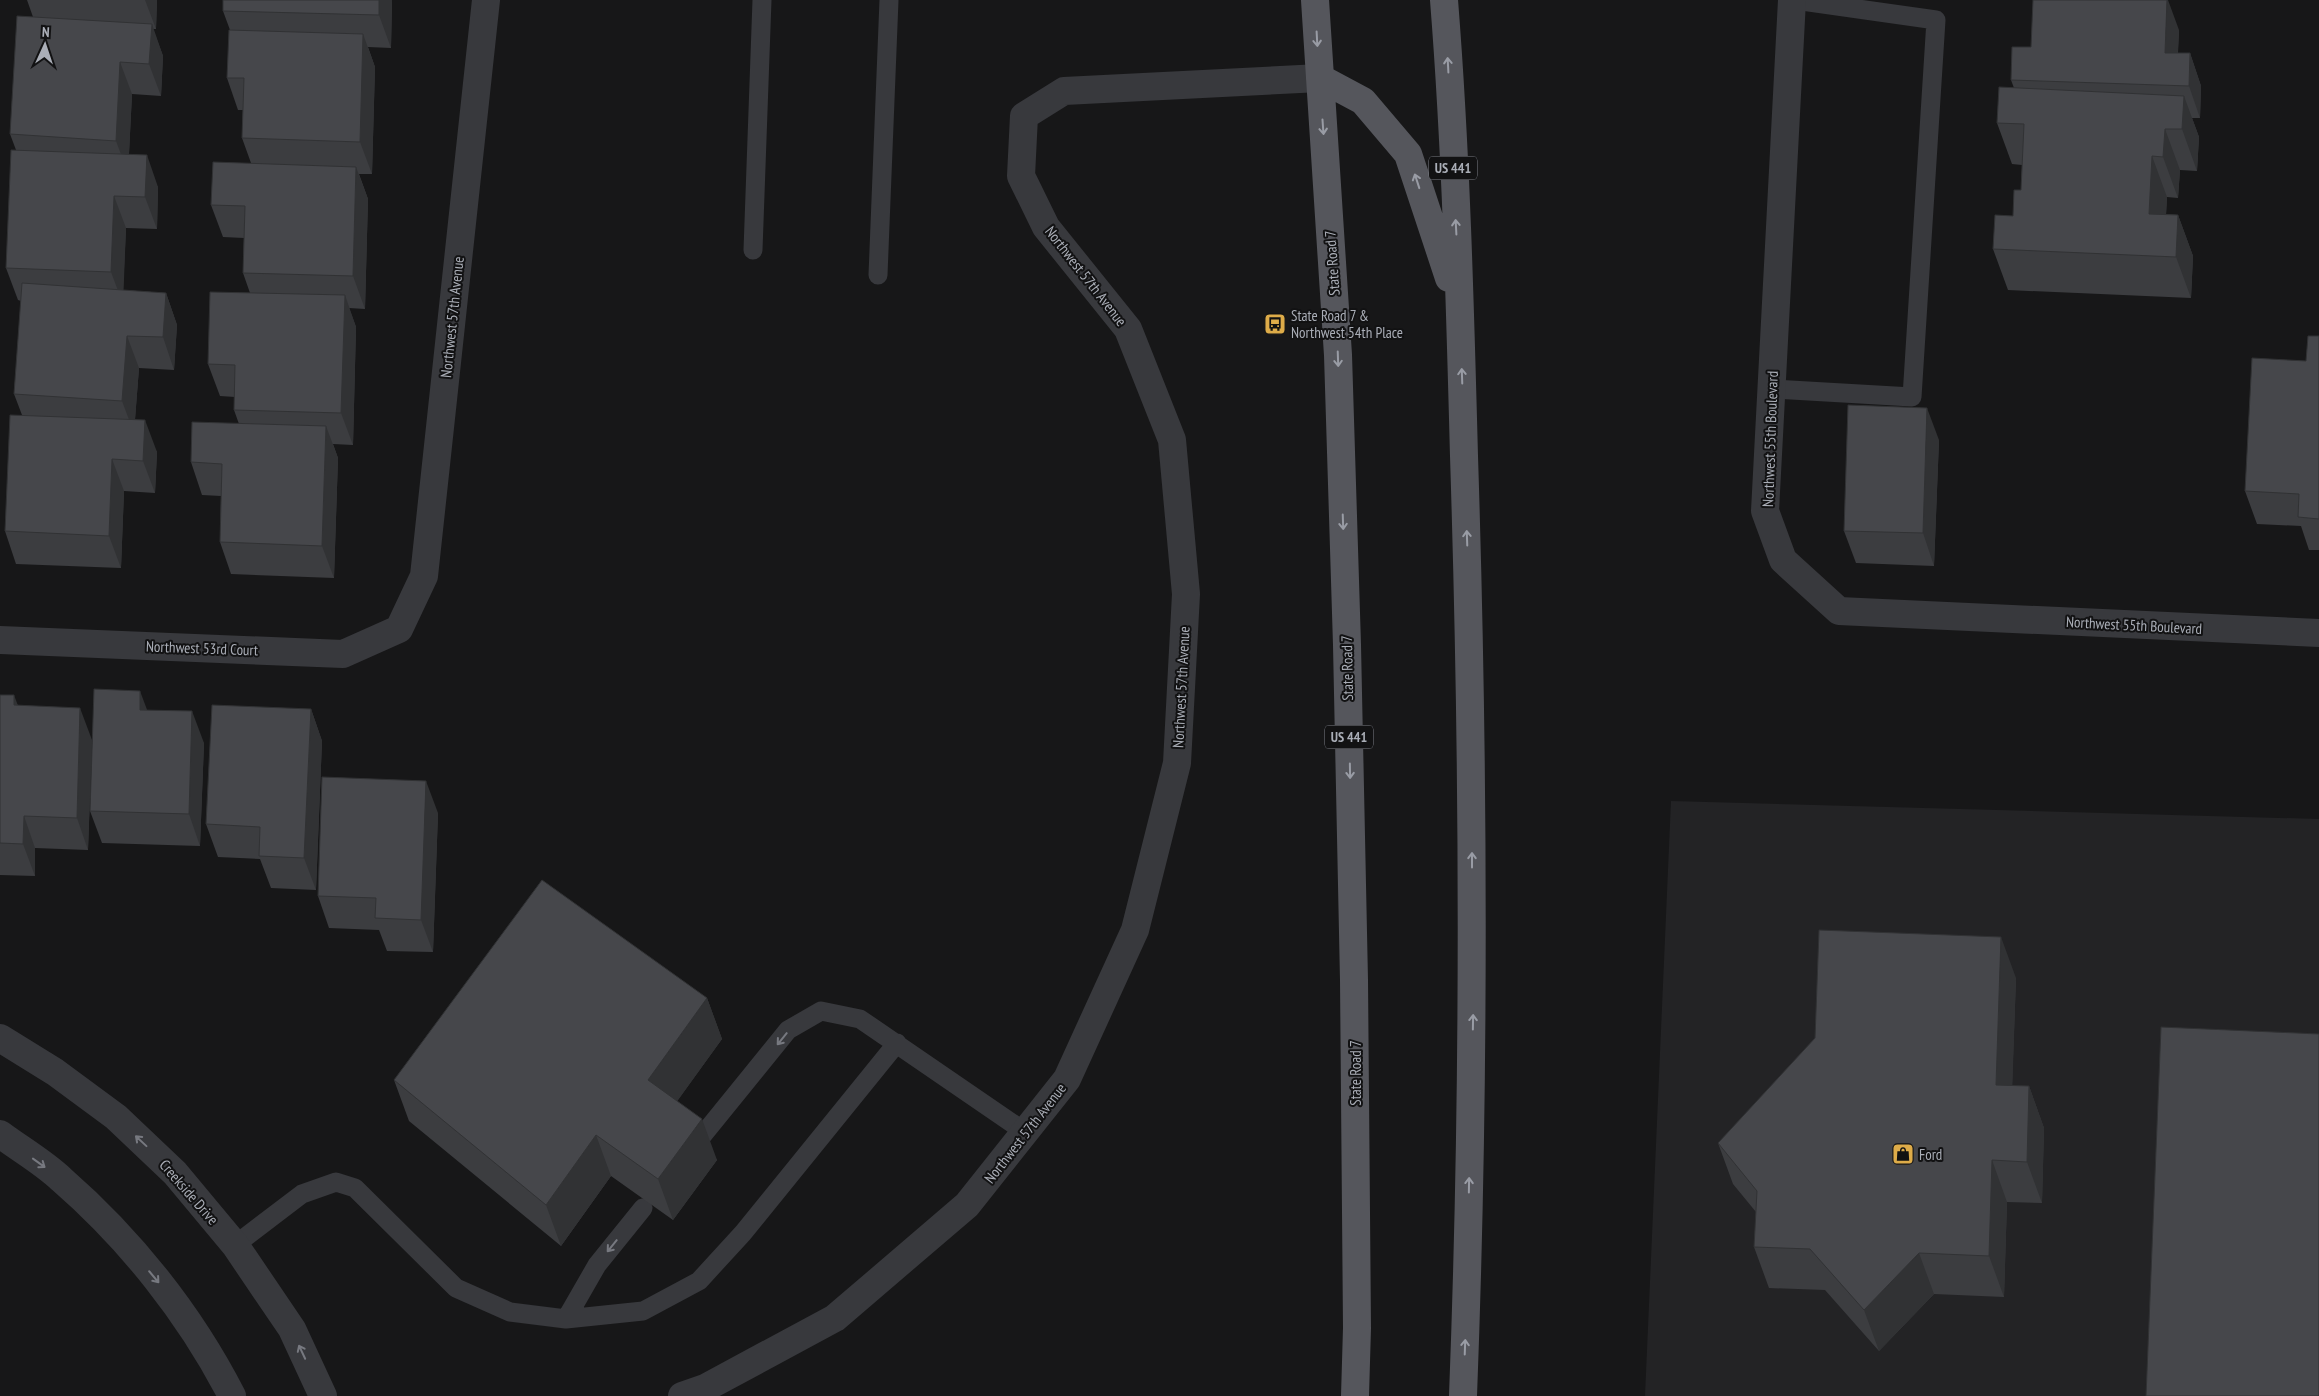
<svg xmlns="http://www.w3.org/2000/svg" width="2319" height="1396" font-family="'PT Sans Narrow',sans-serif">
  <rect width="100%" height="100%" fill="#171718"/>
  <path fill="#232325" d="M1671,801L2319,819V1396H1645Z"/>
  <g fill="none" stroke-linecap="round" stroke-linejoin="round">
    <path stroke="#38393d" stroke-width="19" d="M753,250L762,0
      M878,275L889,0
      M1772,389L1912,397L1936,20L1795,0
      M698,1141L788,1030L821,1011L860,1019L1025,1132
      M235,1245L302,1194L336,1182L355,1188L456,1288L510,1312L566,1319L643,1311L699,1281L743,1233L897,1043
      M566,1319L597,1265L643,1208"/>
    <path stroke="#38393d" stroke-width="28" d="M1792,0L1765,511L1783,560L1839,611L2319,633
      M0,640L343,654L399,629L424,576L486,0
      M682,1396L705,1388L835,1318L967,1205L1067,1079L1135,930L1177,763L1186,594L1172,440L1128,329L1046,227L1021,176L1024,116L1064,91L1320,78"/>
    <path stroke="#38393d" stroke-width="28" d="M0,1038L55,1072L116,1117L175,1173L235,1245L292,1329L323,1396
      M0,1134C20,1149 43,1162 61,1179C130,1239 190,1314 232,1396"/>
    <path stroke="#55565c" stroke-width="28" d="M1315,0L1338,355L1347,645L1354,980L1357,1328L1355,1396
      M1444,0C1456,151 1460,304 1464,456C1474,769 1475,1083 1463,1396
      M1320,78L1363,101L1408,154L1449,278"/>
  </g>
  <path fill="#3c3d40" d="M27,0H157L156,29H153L163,56L161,96L132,94L129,154L158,187L157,229L126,228L123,290L166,293L177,325L174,370L139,368L135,419L157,452L155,493L124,491L121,568L16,564L5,531L22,415L14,394L21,301L18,300L6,268L16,150L10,134L33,17Z
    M392,0L391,48L368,47L375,67L372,174H359L368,199L365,309L349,308L356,327L353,445L333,444L338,458L334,578L231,574L220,542L221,496L202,495L191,462L239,424L234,410L235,397L220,396L208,364L250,293L243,273L244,238L223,237L211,205L251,163L242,138L243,110H238L227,78L230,30L223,11Z
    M2179,30L2178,53H2190L2201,86L2200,118H2192L2199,137L2197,171L2180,170L2178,198L2167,197L2166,214L2178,215L2193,256L2191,298L2008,290L1993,249L2013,216L2021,190L2022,165L2012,164L1997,123L2014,88L2011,80Z
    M2319,336V550H2309L2301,526L2257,524L2245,491Z
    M1939,440L1934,566L1856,563L1844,531Z
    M0,695L18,705L92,740L88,850L35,848V876L0,875Z
    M311,709L322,741L316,890L271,888L260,859L218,857L206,824Z
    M147,710L204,743L200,846L102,843L90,811Z
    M438,813L433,952L387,951L379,930L329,928L318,896Z
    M2016,978L2012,1086H2029L2044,1128L2042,1203L2007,1202L2004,1297L1934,1294L1879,1351L1825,1290L1769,1288L1754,1247L1756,1212L1733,1184L1718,1143Z
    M707,998L722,1039L677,1101L717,1160L673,1220L611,1176L561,1246L409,1121L394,1080Z"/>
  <path fill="#313234" d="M145,0H157L156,29Z
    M379,0H392L391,48L379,15Z
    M2167,0H2168L2179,30L2176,85L2165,53Z
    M152,24L163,56L161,96L149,64Z
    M363,34L375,67L372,174L360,142Z
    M2190,53L2201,86L2200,118L2189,86Z
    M120,62L132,94L128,173L116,141Z
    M2184,96L2199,137L2197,171L2182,129Z
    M2165,129L2180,170L2178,198L2163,157Z
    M147,155L158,187L157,229L145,197Z
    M2152,156L2167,197L2164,255L2149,214Z
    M356,167L368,199L365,309L353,276Z
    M114,196L126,228L123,304L111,272Z
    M2178,215L2193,256L2191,298L2176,257Z
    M166,293L177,325L174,370L163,337Z
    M345,295L356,327L353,445L341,413Z
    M127,336L139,368L134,433L122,401Z
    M1927,408L1939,440L1934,566L1923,533Z
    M145,420L157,452L155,493L143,461Z
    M326,426L338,458L334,578L322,546Z
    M112,459L124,491L121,568L109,536Z
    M140,691L152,723L140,710Z
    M14,695L26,727L14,705Z
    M80,708L92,740L88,850L77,818Z
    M311,709L322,741L316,890L304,858Z
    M192,711L204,743L200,846L189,814Z
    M426,781L438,813L433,952L421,920Z
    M24,816L35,848V876L23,844Z
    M2001,937L2016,978L2011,1126L1996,1085Z
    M707,998L722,1039L663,1121L648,1080Z
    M2029,1086L2044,1128L2042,1203L2027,1162Z
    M702,1119L717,1160L673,1220L658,1179Z
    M596,1135L611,1176L561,1246L546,1205Z
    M1992,1160L2007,1202L2004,1297L1989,1256Z
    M1919,1253L1934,1294L1879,1351L1864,1310Z"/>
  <path fill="#46474b" stroke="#313234" d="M223,0H379V15L223,11Z
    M2033,0H2167L2165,53H2190L2189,86L2011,80L2012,47H2031Z
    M17,16L152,24L149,64L120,62L116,141L10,134Z
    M229,30L363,34L360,142L242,138L244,78H227Z
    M1999,87L2184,96L2182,129H2165L2163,157L2152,156L2149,214L2178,215L2176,257L1993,249L1995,215L2013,216L2014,190H2021L2024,124L1997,123Z
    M11,150L147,155L145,197L114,196L111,272L6,268Z
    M213,162L356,167L353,276L243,273L245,206L211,205Z
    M22,283L166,293L163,337L127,336L122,401L14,394Z
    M210,292L345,295L341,413L234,410L235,365L208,364Z
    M2308,336H2319V519L2298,517L2299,494L2245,491L2252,358L2306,361Z
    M1848,405L1927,408L1923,533L1844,531Z
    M10,415L145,420L143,461L112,459L109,536L5,531Z
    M192,422L326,426L322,546L220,542L222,464L191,462Z
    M94,689L140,691V710L192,711L189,814L90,811Z
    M0,695H14V705L80,708L77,818L24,816L23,844L0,843Z
    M212,705L311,709L304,858L259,856L260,827L206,824Z
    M322,777L426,781L421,920L375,918L376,898L318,896Z
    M542,880L707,998L648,1080L702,1119L658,1179L596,1135L546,1205L394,1080Z
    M1819,930L2001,937L1996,1085L2029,1086L2027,1162L1992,1160L1989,1256L1919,1253L1864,1310L1810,1249L1754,1247L1757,1191L1718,1143L1815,1038Z
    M2161,1027L2319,1034V1396H2146Z"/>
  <defs><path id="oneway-shaft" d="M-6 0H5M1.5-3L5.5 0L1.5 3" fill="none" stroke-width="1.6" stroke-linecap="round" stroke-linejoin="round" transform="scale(1.25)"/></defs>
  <g stroke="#999ca5">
    <use href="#oneway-shaft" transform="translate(1317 39) rotate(87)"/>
    <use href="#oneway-shaft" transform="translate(1448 65) rotate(-93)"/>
    <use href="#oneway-shaft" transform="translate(1323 127) rotate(86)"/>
    <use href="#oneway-shaft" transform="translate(1417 181) rotate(-108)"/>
    <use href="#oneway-shaft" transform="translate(1456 227) rotate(-93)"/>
    <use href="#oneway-shaft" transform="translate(1338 359) rotate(88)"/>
    <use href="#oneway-shaft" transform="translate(1462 376) rotate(-92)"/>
    <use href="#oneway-shaft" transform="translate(1343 522) rotate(88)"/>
    <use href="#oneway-shaft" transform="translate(1467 538) rotate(-92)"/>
    <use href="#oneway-shaft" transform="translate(1350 771) rotate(89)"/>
    <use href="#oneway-shaft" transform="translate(1472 860) rotate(-90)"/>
    <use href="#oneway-shaft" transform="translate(1473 1022) rotate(-89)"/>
    <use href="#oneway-shaft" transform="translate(1469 1185) rotate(-89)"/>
    <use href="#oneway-shaft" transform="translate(1465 1347) rotate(-88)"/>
  </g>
  <g stroke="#777980">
    <use href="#oneway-shaft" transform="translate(782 1039) rotate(129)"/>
    <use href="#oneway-shaft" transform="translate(141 1141) rotate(-137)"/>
    <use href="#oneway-shaft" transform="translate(39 1163) rotate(36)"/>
    <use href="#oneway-shaft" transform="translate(612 1246) rotate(129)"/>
    <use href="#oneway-shaft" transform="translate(154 1277) rotate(50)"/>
    <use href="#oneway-shaft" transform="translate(302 1352) rotate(-115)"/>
  </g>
  <defs>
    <g id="bus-square" transform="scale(1.125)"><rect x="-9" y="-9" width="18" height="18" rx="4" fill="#deac49" stroke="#121213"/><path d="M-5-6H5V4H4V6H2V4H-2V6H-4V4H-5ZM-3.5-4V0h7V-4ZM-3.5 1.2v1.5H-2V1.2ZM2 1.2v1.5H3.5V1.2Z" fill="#111"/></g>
    <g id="shop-square" transform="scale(1.125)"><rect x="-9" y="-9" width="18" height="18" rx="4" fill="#deac49" stroke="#121213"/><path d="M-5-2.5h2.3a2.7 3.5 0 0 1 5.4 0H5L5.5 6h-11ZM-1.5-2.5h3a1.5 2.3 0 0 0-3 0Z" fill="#111"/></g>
  </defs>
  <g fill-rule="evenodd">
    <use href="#bus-square" x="1275" y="324"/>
    <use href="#shop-square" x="1903" y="1154"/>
  </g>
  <g text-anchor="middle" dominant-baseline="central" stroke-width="4" stroke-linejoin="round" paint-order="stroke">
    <g fill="#121213" stroke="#7c7f86" stroke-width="1">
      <rect x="1429" y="156.5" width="48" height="23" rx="4"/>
      <rect x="1325" y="725.5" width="48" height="23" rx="4"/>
    </g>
    <g font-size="14" font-weight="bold" fill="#aaaeb7">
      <text x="1453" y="168">US 441</text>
      <text x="1349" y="737">US 441</text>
    </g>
    <g font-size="15" fill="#aaaeb7" stroke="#121213">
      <text transform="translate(1332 263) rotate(-94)">State Road 7</text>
      <text transform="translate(1086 276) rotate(52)">Northwest 57th Avenue</text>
      <text transform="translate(452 317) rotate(-84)">Northwest 57th Avenue</text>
      <text transform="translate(1770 439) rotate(-88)">Northwest 55th Boulevard</text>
      <text transform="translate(2134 625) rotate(3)">Northwest 55th Boulevard</text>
      <text transform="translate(202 648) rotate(2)">Northwest 53rd Court</text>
      <text transform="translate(1347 668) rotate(-91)">State Road 7</text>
      <text transform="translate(1181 687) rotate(-87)">Northwest 57th Avenue</text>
      <text transform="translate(1355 1073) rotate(-90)">State Road 7</text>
      <text transform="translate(1025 1133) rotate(-52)">Northwest 57th Avenue</text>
      <text transform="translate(189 1192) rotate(49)">Creekside Drive</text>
    </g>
    <g font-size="15" fill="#aaaeb7" stroke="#121213" text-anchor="start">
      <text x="1291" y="315">State Road 7 &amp;<tspan x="1291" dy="17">Northwest 54th Place</tspan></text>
      <text x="1919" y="1154">Ford</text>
    </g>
  </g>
  <g transform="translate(45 45) rotate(3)" stroke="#121213" stroke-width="4" paint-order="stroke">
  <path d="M0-4L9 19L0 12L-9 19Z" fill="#aaaeb7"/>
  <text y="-8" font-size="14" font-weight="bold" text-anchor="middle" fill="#aaaeb7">N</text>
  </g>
</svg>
